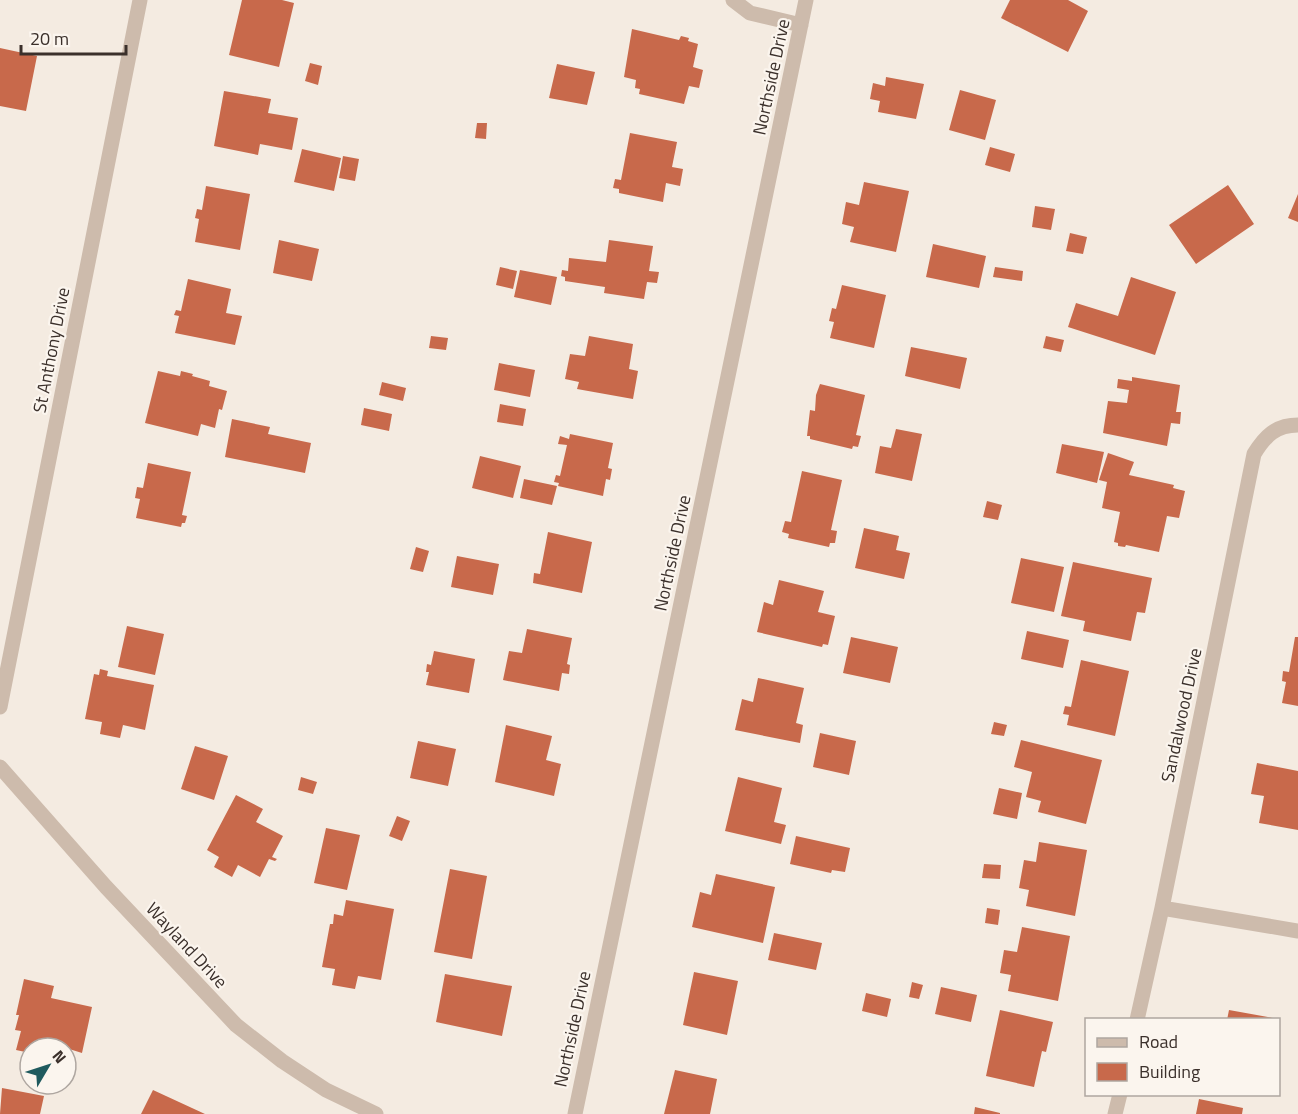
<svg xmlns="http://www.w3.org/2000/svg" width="1298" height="1114" font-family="'Titillium Web',sans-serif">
  <rect width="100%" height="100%" fill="#f4ebe1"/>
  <path fill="#c8694b" d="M242,0H282L294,3L279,67L229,55Z
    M1010,0H1068L1088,11L1068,52L1001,18Z
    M632,29L679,40L681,36L689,38L688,41L698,44L693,67L703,70L699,88L689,86L684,104L639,94L640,89L635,88L636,80L624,77Z
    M0,48L37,56L26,111L0,106Z
    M310,63L322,66L318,85L305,81Z
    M557,64L595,72L587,105L549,98Z
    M886,77L924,84L916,119L878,112L880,101L870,99L873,83L885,86Z
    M960,90L996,100L985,140L949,130Z
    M224,91L271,99L268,113L298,118L292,150L260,144L258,155L214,146Z
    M477,123H487L486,139L475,138Z
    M630,133L677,142L672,167L683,169L680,186L666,183L663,202L619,193V189L613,188L615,179L621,180Z
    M990,147L1015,154L1010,172L985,165Z
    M302,149L341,158L334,191L294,182Z
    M343,156L359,159L355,181L339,178Z
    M864,182L909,191L896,252L850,242L854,227L842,224L846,202L859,205Z
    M1228,185L1254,224L1196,264L1169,225Z
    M206,186L250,194L240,250L195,242L199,219L195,218L197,209L202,210Z
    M1298,194V222L1288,218Z
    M1035,206L1055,209L1051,230L1032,227Z
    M1070,233L1087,237L1083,254L1066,251Z
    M279,240L319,249L312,281L273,273Z
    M609,240L653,246L649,271L659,272L657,283L647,282L644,299L604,293L605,287L565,281V277L561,276L562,270L568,271L569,258L606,262Z
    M933,244L986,256L979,288L926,277Z
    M500,267L517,271L513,289L496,285Z
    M995,267L1023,271L1022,281L993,277Z
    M520,270L557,277L551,305L514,297Z
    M1131,277L1176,292L1155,355L1068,327L1076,303L1118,316Z
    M188,279L231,289L226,313L242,316L235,345L175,333L179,316L174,315L176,310L181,311Z
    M842,285L886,295L874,348L830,338L834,322L829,321L832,308L836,309Z
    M431,336L448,338L446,350L429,348Z
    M589,336L633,344L629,369L638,371L633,399L577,389L579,382L565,379L570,354L585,356Z
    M1046,336L1064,340L1061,352L1043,348Z
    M911,347L967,358L960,389L905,376Z
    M499,363L535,370L530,397L494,390Z
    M158,371L180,376L181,371L193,374L192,376L210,381L209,386L227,391L222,410L219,409L215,428L201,424L198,436L145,423Z
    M1132,377L1180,385L1176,412H1181L1180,424L1171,423L1167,446L1103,433L1108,401L1127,403L1129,390L1117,388L1118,379L1132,381Z
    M382,382L406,388L403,401L379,395Z
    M820,384L865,395L856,435L861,436L858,447L853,446L852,449L810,439V436H807L810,410L815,411L816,395Z
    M500,404L526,409L523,426L497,422Z
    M364,408L392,414L389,431L361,425Z
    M232,419L270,427L268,434L311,443L305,473L225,457Z
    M896,429L922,434L912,481L875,473L880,446L891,448Z
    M570,434L613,443L608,468L612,469L610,480L606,479L603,496L558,486L559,483L554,482L556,475L560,476L567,445L558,444L560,436L569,439Z
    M1062,444L1104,452L1097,483L1056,473Z
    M1108,453L1134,462L1129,475L1174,485L1173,488L1185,491L1179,518L1167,516L1159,552L1126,545L1125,547L1118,546V543L1114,542L1120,512L1102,508L1107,482L1099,480Z
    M480,456L521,466L513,498L472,488Z
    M148,463L191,472L182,515L187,516L185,523H182L181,527L136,518L140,499L135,498L137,487L143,488Z
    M802,471L842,480L831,530L837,531L835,543H830L829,547L788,538L789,534L782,532L785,521L791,522Z
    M524,479L557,486L552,505L520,498Z
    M987,501L1002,505L998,520L983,517Z
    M864,528L899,536L896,550L910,553L904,579L855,568Z
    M548,532L592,542L582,593L533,583L534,573L540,574Z
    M416,547L429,551L423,572L410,569Z
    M457,556L499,564L493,595L451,587Z
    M1021,558L1064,567L1054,612L1011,603Z
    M1073,562L1152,578L1145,613L1137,612L1131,641L1083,631L1085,621L1061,616Z
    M779,580L824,591L818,612L835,616L828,645L823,644L822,647L757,632L764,602L773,605Z
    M127,626L164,634L155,675L118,667Z
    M527,629L572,638L567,664L570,665L569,674L562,673L559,691L503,680L509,651L522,653Z
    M1027,631L1069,640L1063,668L1021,659Z
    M851,637L898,647L890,683L843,673Z
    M1295,637H1298V706L1282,703L1286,682L1282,681L1283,671L1289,672Z
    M434,651L475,659L469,693L426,685L429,672H426L427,664L431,665Z
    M1081,660L1129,671L1115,736L1067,725L1069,715L1063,714L1065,706L1071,707Z
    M100,669L108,671L107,676L154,685L145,730L123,725L120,738L100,734L102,722L85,719L94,674L99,675Z
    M758,678L804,688L796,723L803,725L800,743L735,730L742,699L753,702Z
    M994,722L1007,725L1004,736L991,734Z
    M506,725L552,736L546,760L561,764L554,796L495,782Z
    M820,733L856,741L849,775L813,767Z
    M1021,740L1102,760L1086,824L1038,812L1041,801L1026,797L1032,772L1014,767Z
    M418,741L456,749L448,786L410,778Z
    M195,746L228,756L214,800L181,789Z
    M1257,763L1298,771V830L1259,823L1264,796L1251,794Z
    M301,777L317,782L313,794L298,790Z
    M738,777L782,788L774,822L786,825L781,844L725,831Z
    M999,788L1022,793L1017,819L993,814Z
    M236,795L263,809L256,822L283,836L272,857L277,859L275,861L269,859L260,877L238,865L232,877L214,867L219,857L207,850Z
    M397,816L410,821L402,841L389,836Z
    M326,828L360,835L347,890L314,883Z
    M796,836L850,848L845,872L832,870L831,873L790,864Z
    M1039,842L1087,850L1075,916L1026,906L1029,890L1019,888L1024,860L1036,862Z
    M984,864L1001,865L1000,879L982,878Z
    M450,869L487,876L472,959L434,952Z
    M716,874L775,887L763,943L692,927L700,892L711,895Z
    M346,900L394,909L381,980L358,976L355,989L332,985L335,969L322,967L330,924H333L334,914L343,916Z
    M987,908L1000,910L998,925L985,923Z
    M1022,927L1070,936L1058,1001L1008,991L1011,975L1000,973L1004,950L1017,952Z
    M774,933L822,943L816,970L768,960Z
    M694,972L738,981L727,1035L683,1025Z
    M445,974L512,986L502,1036L436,1022Z
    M24,979L54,986L51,998L92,1007L82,1053L66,1048H30V1053L16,1050L21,1031L15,1030L19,1015H16Z
    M912,982L923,985L919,999L909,997Z
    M941,987L977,995L971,1022L935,1014Z
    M866,993L891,999L887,1017L862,1011Z
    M1000,1010L1053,1022L1046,1052L1042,1051L1034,1087L986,1076Z
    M1229,1010L1273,1018V1020H1227Z
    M675,1070L717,1079L710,1114H664Z
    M2,1088L44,1096L40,1114H0Z
    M153,1090L205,1114H141Z
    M1199,1099L1243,1108L1242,1114H1196Z
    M975,1107L1000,1113V1114H974Z"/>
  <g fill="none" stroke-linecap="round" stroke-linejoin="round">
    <path stroke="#cdbbac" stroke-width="15" d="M733,0L750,13L801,25
      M0,707L140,0
      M0,767L106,887L236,1025L282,1061L326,1090L376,1114
      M1162,908L1298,931
      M1137,1020L1162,908L1254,454C1265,436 1276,425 1298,425
      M575,1114L806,0
      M1115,1114L1120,1094"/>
  </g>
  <g text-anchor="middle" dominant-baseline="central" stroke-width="4.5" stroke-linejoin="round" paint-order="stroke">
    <g font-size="18" fill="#3b302b" stroke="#fbf5ee">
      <text transform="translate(771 77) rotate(-78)">Northside Drive</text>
      <text transform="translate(51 350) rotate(-79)">St Anthony Drive</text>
      <text transform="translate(672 553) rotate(-78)">Northside Drive</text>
      <text transform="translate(1181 715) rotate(-78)">Sandalwood Drive</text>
      <text transform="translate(187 945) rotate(47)">Wayland Drive</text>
      <text transform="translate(572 1029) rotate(-78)">Northside Drive</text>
    </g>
  </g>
  <rect x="1085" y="1018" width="195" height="78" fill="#fbf5ee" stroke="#aea6a0" stroke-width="1.5"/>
  <rect x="1097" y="1038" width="30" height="9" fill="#cdbbac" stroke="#aea6a0" stroke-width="1.5"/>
  <text x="1139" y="1048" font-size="18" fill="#3b302b">Road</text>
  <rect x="1097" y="1063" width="30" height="18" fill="#c8694b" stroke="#aea6a0" stroke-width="1.5"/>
  <text x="1139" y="1078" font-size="18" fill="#3b302b">Building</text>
  <g transform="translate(48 1066) rotate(51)"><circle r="28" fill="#fbf5ee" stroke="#aea6a0" stroke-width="1.5"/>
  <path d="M0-4.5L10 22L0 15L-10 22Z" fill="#1f5a5e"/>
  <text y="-9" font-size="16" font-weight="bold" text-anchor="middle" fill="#3b302b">N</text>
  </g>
  <path d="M21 45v9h105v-9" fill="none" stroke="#3b302b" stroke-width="3"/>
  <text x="30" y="45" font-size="18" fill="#3b302b" stroke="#fbf5ee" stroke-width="4.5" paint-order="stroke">20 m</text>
</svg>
